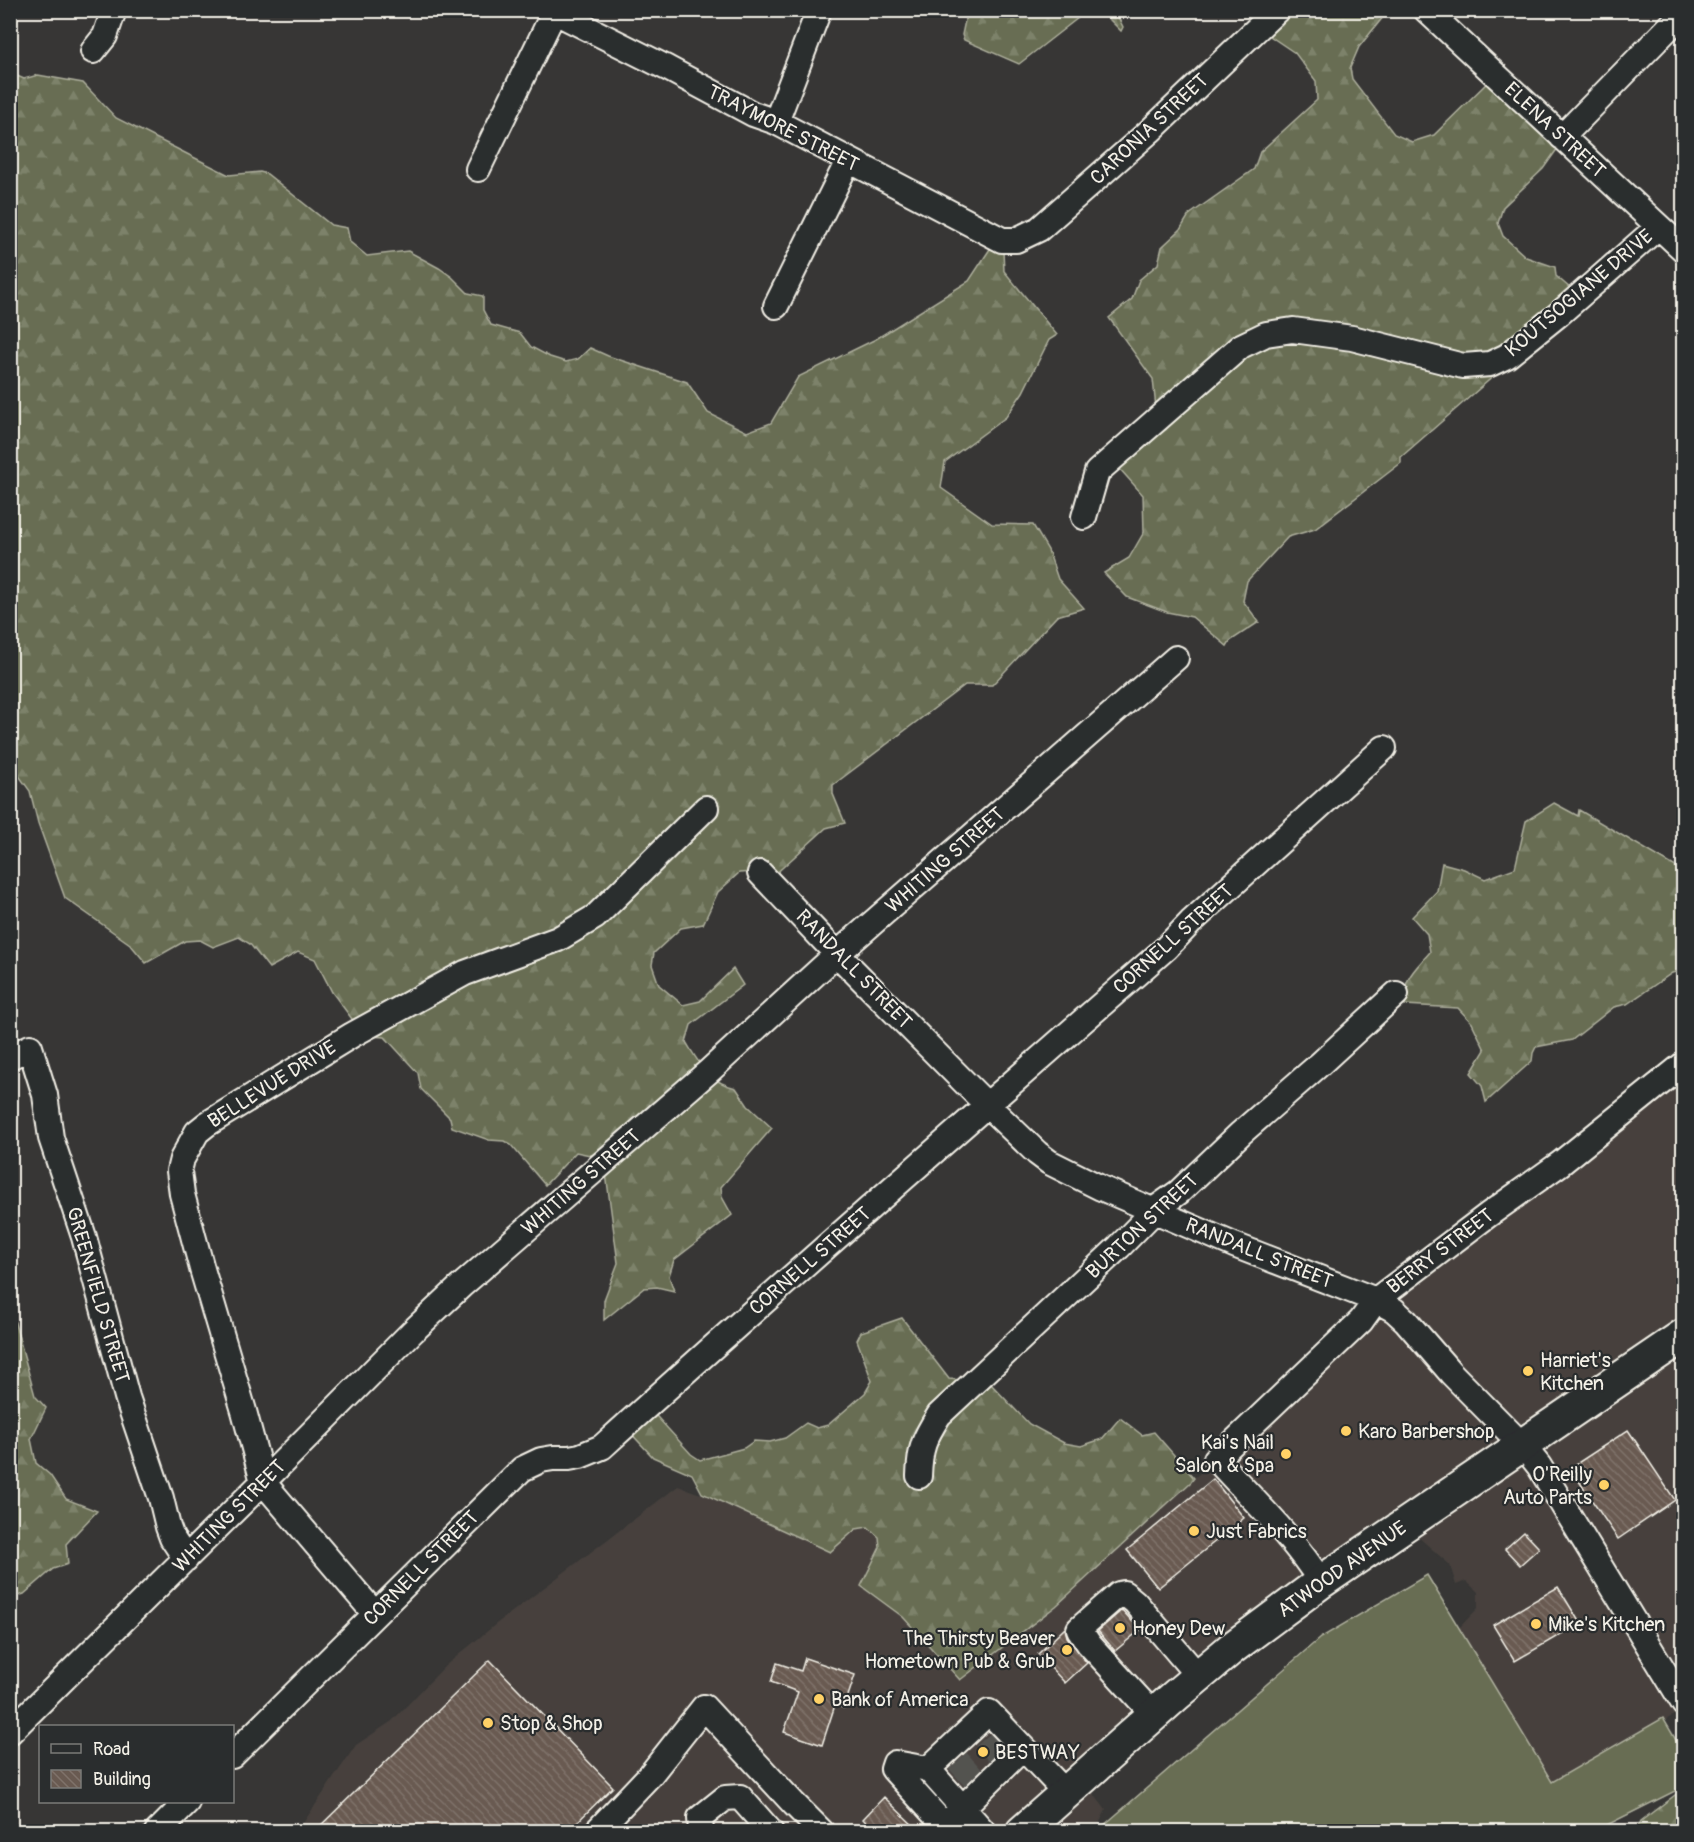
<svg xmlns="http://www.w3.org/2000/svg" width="1694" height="1842" font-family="Pangolin,sans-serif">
  <defs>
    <pattern id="forest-firs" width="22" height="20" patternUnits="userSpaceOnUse" patternTransform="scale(1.5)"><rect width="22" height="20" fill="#676d52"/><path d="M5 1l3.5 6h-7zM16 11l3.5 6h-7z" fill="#7d826b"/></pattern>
    <pattern id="building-back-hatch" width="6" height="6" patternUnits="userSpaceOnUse" patternTransform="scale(1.5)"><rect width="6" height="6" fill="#695a51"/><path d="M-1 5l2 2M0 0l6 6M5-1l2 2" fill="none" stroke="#7f726a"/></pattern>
  </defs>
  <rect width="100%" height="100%" fill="#373635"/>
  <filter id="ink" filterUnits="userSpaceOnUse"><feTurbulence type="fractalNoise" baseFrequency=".0167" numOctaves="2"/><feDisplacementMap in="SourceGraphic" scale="12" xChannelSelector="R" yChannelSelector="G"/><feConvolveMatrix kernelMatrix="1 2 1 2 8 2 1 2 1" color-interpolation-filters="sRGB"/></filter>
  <g filter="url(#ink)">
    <path fill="#46413d" d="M1683,1064L1684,1671L1672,1677L1683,1709L1563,1786L1551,1787L1459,1628L1478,1608V1592L1466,1581L1456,1585L1450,1565L1408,1528L1084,1781L1106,1810L1098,1826L1102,1831L297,1832L356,1745L392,1721L445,1666L496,1624L678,1486L698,1493L856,1529L868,1527L879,1537L880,1547L861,1586L903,1617L960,1680L1056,1606L1191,1482L1194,1478L1209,1466L1354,1330Z"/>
    <path fill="#676d52" stroke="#aeaf9d" stroke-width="1.5" d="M1427,1575L1552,1782L1663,1718L1683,1752V1787L1595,1831H1107L1103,1826L1320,1638Z"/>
    <path fill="url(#forest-firs)" stroke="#aeaf9d" stroke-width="1.5" d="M967,11H1115L1123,27L1121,31L1106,16L1087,11L1019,64L964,40L962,35Z
      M1279,11H1388L1359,47L1350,68L1352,79L1394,134L1412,142L1434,135L1494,76L1565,138L1543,169L1503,207L1498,223L1503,236L1526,257L1555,267L1556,276L1571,289L1581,300L1401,457V463L1315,529L1288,537L1247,581L1243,601L1259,622L1230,641L1227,646L1192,617L1167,612L1127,597L1104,573L1129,558L1144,532L1143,495L1111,459L1157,418L1153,379L1109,318L1132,299L1139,280L1158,264L1162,247L1180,230L1189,215L1254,169L1260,152L1317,100L1316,81L1295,53L1261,30Z
      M10,73L24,79L38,75L83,83L116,118L191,156L229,175L260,172L267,174L331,225L347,228L350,242L367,256L408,251L439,268L452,277L468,293L483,296V310L491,325L520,333L531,347L550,357L566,362L578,359L590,348L608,356L687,382L708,413L747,432L771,423L798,377L876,339L969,281L990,249L996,247L1003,251L1004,271L1057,335L1049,340L1023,392L1006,417L945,462L941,488L992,524L1033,525L1048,550L1058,579L1084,608L1057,616L992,685H965L833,785V794L845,823L826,828L771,878L754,872L739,873L718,892L703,924L681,928L654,953L652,965L659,985L683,1005L700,1001L733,969L743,985L691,1025L686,1042C699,1063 708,1082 736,1088L748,1106L772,1128L721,1187L722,1197L732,1215L674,1260L669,1276L674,1291L657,1287L644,1288L604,1320V1300L618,1263L605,1166L595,1156L576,1152L545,1185L511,1145L504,1141L489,1140L452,1127L450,1118L421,1089L418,1073L385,1037L352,1035V1019L332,992L315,959L298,952L269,968L250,944L239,937L213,947L200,940L185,941L146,963L130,944L65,898L38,823L30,791L15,770L11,768Z
      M1554,803L1578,816L1579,810L1679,869H1683V970L1672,973L1627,1004L1614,1007L1572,1040L1536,1047L1533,1053L1532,1061L1486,1102L1482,1086L1471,1073L1485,1050L1472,1023L1458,1008L1405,1005C1402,978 1414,971 1430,952L1427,934L1412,917L1437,891L1442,863L1464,869L1485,879L1515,868L1526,821Z
      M10,1305L35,1396L46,1408L31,1439L36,1463L50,1475L66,1499L97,1511L66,1544L68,1564L53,1569L24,1594L11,1598Z
      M902,1318L949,1379L989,1382L1029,1424L1064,1443L1081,1446L1102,1439L1120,1418L1142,1435L1154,1432L1194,1478L1191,1482L1056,1606L960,1680L903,1617L861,1586L880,1547L879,1537L868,1527L856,1529L830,1552L702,1493L692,1474L653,1457L626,1428L648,1407L691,1454L700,1460L744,1448L754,1441L770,1442L785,1438L806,1423L817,1428L828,1425L865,1393L872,1381L857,1340L861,1332Z
      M1683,1789V1831H1636L1641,1821Z"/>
    <path fill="url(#building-back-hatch)" stroke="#f4f1e8" stroke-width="1.5" d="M1628,1430L1675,1500L1618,1539L1570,1468Z
      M1213,1479L1244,1518L1158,1588L1127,1550Z
      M1524,1532L1539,1548L1520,1565L1505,1549Z
      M1558,1587L1580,1623L1515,1661L1493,1625Z
      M1122,1610L1140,1630L1115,1651L1098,1631Z
      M1065,1628L1067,1637L1087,1663L1065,1683L1038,1654Z
      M805,1658L855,1675L844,1708L835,1705L822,1745L784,1732L798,1692L771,1682L777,1663L801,1671Z
      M490,1660L613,1787L567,1832H314Z
      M884,1797L920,1832H875L863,1819Z"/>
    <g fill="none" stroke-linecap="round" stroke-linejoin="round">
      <path stroke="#535250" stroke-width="24" stroke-dasharray="24 12" stroke-linecap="butt" d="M985,1738L1001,1757
        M958,1761L976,1781"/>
      <g stroke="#f4f1e8" stroke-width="28">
        <path id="minor" d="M551,10L667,68L753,114L776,122L1002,240H1016L1039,229L1150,131L1277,10
          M1426,10L1684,250
          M93,51L105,36L114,10
          M776,122L819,10
          M1562,137L1684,12
          M478,169L554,12
          M776,306L848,161
          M1084,517L1097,472L1241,346L1266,334L1293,330L1352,338L1463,366L1490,364L1507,356L1559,314L1658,227
          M760,873L837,954L987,1105L1037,1153L1049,1162L1101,1188L1234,1245L1376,1300L1394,1310L1406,1321L1451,1373L1523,1446L1539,1466L1684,1704
          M10,1057L30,1047L45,1095L51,1138L84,1237L127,1397L161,1498L168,1527L172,1538L186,1559
          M919,1476C920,1447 924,1439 939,1415L1119,1247L1158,1207L1179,1192L1241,1133L1320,1064L1396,994
          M1321,1582C1292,1536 1252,1499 1216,1459L1361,1321L1376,1300L1488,1215L1561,1163L1684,1064
          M375,1614L263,1482L244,1411L202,1269L182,1194L179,1171L182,1159L197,1132L207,1124L352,1035L465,973L558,939L595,917L706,808
          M1154,1715L1089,1644L1079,1629L1119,1594L1124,1593L1135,1602L1198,1676
          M10,1732L263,1482L413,1331L461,1286L708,1072L837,954L1176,658
          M232,1756L522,1469L541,1460L553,1458H569L580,1456L602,1447C788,1278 977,1114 1166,948L1191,922L1384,748
          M928,1769L895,1763L893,1769L944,1825
          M952,1818L1023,1748
          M157,1832L187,1802
          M596,1832L651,1774L704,1707L794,1804L822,1832
          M701,1832L700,1818L725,1798L740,1797L771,1832
          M984,1832L928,1769L989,1712L1066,1793"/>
      </g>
      <g stroke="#f4f1e8" stroke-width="36">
        <path id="major" d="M1022,1832L1175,1696L1232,1648L1321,1582L1684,1335"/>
      </g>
      <use href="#minor" stroke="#2a2d2e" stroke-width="24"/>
      <use href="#major" stroke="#2a2d2e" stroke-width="32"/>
    </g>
  </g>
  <g fill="#ffd166" stroke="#2a2d2e" stroke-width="2">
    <circle cx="1528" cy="1371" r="6"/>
    <circle cx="1346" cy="1431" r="6"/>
    <circle cx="1286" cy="1454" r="6"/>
    <circle cx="1604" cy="1485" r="6"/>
    <circle cx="1194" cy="1531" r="6"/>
    <circle cx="1536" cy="1624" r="6"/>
    <circle cx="1120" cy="1628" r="6"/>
    <circle cx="1067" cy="1650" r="6"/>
    <circle cx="819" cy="1699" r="6"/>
    <circle cx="488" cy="1723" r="6"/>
    <circle cx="983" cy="1752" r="6"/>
  </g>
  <g text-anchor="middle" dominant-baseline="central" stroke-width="4.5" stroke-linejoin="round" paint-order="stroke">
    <g font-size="20" fill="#f4f1e8" stroke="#2a2d2e">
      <text transform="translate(783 128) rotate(27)">TRAYMORE STREET</text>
      <text transform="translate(1149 129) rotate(-43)">CARONIA STREET</text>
      <text transform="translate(1555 130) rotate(43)">ELENA STREET</text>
      <text transform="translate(1579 293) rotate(-40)">KOUTSOGIANE DRIVE</text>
      <text transform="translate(945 860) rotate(-41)">WHITING STREET</text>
      <text transform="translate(1173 939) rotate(-42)">CORNELL STREET</text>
      <text transform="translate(854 969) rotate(46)">RANDALL STREET</text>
      <text transform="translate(272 1084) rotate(-32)">BELLEVUE DRIVE</text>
      <text transform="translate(581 1182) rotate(-41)">WHITING STREET</text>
      <text transform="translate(1142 1226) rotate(-43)">BURTON STREET</text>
      <text transform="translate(1440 1251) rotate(-37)">BERRY STREET</text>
      <text transform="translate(1259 1253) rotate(22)">RANDALL STREET</text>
      <text transform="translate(810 1261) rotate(-41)">CORNELL STREET</text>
      <text transform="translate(98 1295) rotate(74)">GREENFIELD STREET</text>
      <text transform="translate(229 1516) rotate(-45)">WHITING STREET</text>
      <text transform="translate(421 1568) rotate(-45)">CORNELL STREET</text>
      <text transform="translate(1342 1569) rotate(-35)">ATWOOD AVENUE</text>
    </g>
    <g font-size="20" fill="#f4f1e8" stroke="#2a2d2e" text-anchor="start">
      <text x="1540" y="1360">Harriet's<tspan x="1540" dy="23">Kitchen</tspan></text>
      <text x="1358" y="1431">Karo Barbershop</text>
      <text x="1274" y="1442" text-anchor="end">Kai's Nail<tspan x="1274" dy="23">Salon &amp; Spa</tspan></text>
      <text x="1592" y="1474" text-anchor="end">O'Reilly<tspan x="1592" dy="23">Auto Parts</tspan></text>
      <text x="1206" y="1531">Just Fabrics</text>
      <text x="1548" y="1624">Mike's Kitchen</text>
      <text x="1132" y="1628">Honey Dew</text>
      <text x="1055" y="1638" text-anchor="end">The Thirsty Beaver<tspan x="1055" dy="23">Hometown Pub &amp; Grub</tspan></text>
      <text x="831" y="1699">Bank of America</text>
      <text x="500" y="1723">Stop &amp; Shop</text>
      <text x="995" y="1752">BESTWAY</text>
    </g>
  </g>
  <rect width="1694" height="1842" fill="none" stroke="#2a2d2e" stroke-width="36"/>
  <rect x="18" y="18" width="1658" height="1806" fill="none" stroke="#f4f1e8" stroke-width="2" filter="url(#ink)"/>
  <rect x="39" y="1725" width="195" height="78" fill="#2a2d2e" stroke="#7b7b78" stroke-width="1.5"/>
  <rect x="51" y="1744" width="30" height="9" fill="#2a2d2e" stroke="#7b7b78" stroke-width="1.5"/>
  <text x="93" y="1755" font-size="18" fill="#f4f1e8">Road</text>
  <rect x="51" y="1770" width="30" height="18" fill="url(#building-back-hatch)" stroke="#7b7b78" stroke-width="1.5"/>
  <text x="93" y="1785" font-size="18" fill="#f4f1e8">Building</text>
</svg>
